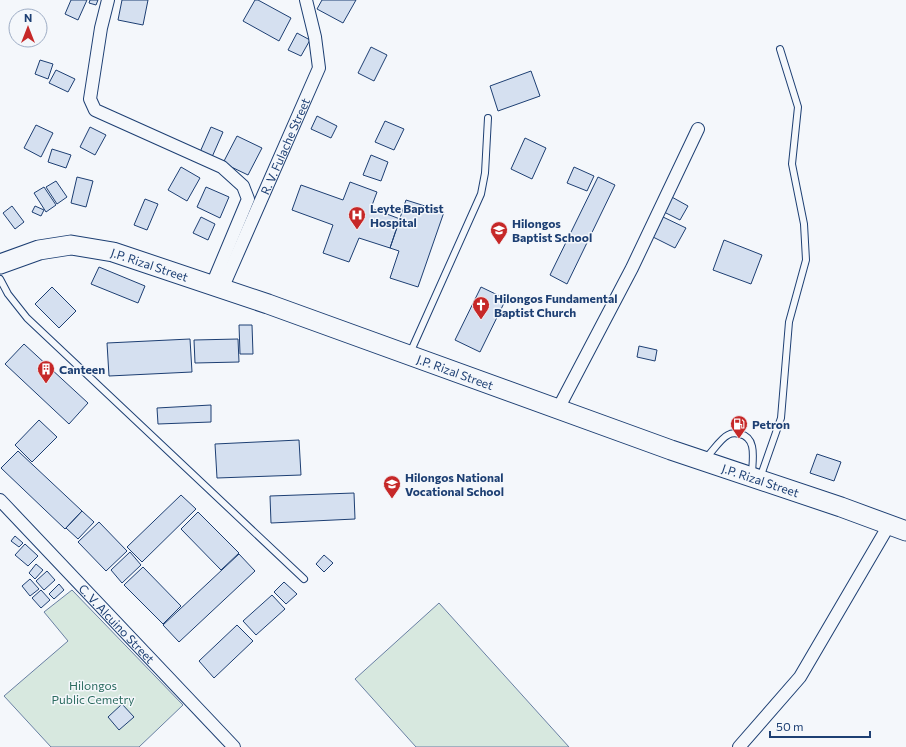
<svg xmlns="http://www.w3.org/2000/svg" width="906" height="747" font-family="Commissioner,sans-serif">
  <rect width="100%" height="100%" fill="#f4f7fb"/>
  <path fill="#d7e8df" stroke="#687fa3" d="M72,590L183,705L139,747H51L4,696L68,641L44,612Z
    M439,603L569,747H416L355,679Z"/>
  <path fill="#d5e0f0" stroke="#1d3f73" d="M71,0H87L78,20L65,14Z
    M90,0H98L96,5L89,3Z
    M122,0H148L143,25L118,20Z
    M255,0H258L291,18L279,41L243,21Z
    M322,0H356L343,23L317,9Z
    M297,33L310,40L301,56L288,50Z
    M371,47L387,55L374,81L358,73Z
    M40,60L53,64L48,79L35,74Z
    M56,70L75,79L68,92L49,83Z
    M531,71L540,96L498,111L490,86Z
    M317,116L337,126L331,138L311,129Z
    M385,121L404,129L394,150L375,142Z
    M36,125L53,133L41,157L24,148Z
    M90,127L106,135L95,155L80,147Z
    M211,127L223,132L212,157L200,152Z
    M237,136L262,148L248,175L223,163Z
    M525,138L546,148L532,179L511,169Z
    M52,149L71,155L66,168L48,162Z
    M371,155L388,162L381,181L363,175Z
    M181,167L200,178L187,201L168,190Z
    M574,167L594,176L587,191L567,183Z
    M77,177L93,181L86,207L71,203Z
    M598,177L615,185L567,284L550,275Z
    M56,181L67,197L57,204L46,187Z
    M350,182L377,192L371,208L400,219L390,248L359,238L349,262L323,253L333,225L292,210L301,185L343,200Z
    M44,187L56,205L46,212L34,193Z
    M206,187L229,197L220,218L197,207Z
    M670,196L688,206L680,220L662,211Z
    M145,199L158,204L147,230L134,225Z
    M406,200L444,212L418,287L390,278L399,251L390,248Z
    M12,206L24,222L15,229L3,213Z
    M35,206L44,210L41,216L32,212Z
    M201,217L215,224L208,240L193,233Z
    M663,217L686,228L675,248L653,237Z
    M724,240L762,255L751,284L713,270Z
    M99,267L145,286L138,303L91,284Z
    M52,287L76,311L59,328L35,304Z
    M481,287L506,299L480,352L455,340Z
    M239,325H252L253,354H240Z
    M190,339L192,372L109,376L107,343Z
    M238,339L239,362L195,363L194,340Z
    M24,344L88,403L69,424L5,364Z
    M639,346L657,350L655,361L637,357Z
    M211,405V422L158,424L157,408Z
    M39,420L57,437L32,462L15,445Z
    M299,440L301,475L217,478L215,444Z
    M18,451L82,511L65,529L1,468Z
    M817,454L841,462L834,481L810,473Z
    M354,493L355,519L271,523L270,496Z
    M181,495L196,509L142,562L127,547Z
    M82,511L94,522L78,539L66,528Z
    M198,512L239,553L221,570L181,529Z
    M99,522L127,551L106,571L78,542Z
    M15,536L23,543L19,547L11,541Z
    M25,544L38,556L28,566L15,555Z
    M130,552L141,565L122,583L111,570Z
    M239,554L255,571L179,642L163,625Z
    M324,555L333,563L324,572L316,564Z
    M36,564L43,570L35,579L29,573Z
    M143,567L181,606L163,624L124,585Z
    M47,571L55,580L44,590L36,581Z
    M30,579L39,589L30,596L22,586Z
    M284,582L297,594L286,604L274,592Z
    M59,584L64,590L54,599L49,594Z
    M41,590L50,600L41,608L32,598Z
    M272,595L285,609L256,635L243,621Z
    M237,625L253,641L214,678L199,661Z
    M122,704L134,717L119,730L108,717Z"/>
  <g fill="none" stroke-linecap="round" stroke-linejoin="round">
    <g stroke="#1d3f73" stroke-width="8">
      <path id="service" d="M0,279L8,294L27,318L304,579
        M410,353L481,194L485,173L488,118
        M706,458C712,452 721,438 728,435C731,433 736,433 740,434C758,438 752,461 752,475
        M760,478L781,418L789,322L806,260L804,224L792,164L798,107L780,49"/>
    </g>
    <g stroke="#1d3f73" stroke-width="14">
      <g id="minor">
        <path d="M108,0L101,28L90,99L95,110L222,167L243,186L248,199L212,285"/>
        <path id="s1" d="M222,289L319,68L315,37L306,0"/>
        <path d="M558,409L632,268L698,129"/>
        <path id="s2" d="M0,500L234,747"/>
        <path d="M739,747L800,677L889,525"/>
      </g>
    </g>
    <g stroke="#1d3f73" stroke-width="21">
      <g id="primary">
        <path id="s3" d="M0,264L39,250L71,245L113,252L268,304L671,450L841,507L906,531"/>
      </g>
    </g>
    <use href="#service" stroke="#f4f7fb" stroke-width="6"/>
    <use href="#minor" stroke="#f4f7fb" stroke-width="12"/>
    <use href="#primary" stroke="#f4f7fb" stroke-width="19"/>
  </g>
  <defs>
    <g id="hospital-pin" transform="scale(0.9)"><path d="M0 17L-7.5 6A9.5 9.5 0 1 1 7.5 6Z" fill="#c62828" stroke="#f4f7fb"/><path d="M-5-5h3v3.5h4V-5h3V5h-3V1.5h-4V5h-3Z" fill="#fff"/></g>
    <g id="school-pin" transform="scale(0.9)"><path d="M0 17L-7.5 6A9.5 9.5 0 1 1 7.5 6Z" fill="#c62828" stroke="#f4f7fb"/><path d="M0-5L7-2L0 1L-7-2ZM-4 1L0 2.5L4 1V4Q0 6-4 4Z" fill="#fff"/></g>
    <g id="church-pin" transform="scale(0.9)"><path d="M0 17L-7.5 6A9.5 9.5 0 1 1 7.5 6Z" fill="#c62828" stroke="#f4f7fb"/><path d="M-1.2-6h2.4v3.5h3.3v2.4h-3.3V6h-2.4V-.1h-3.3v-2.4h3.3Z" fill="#fff"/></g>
    <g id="building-pin" transform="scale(0.9)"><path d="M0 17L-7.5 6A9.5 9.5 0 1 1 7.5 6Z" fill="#c62828" stroke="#f4f7fb"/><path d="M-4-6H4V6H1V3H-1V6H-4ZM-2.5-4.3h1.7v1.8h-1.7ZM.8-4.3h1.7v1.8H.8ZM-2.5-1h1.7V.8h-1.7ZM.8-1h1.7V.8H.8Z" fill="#fff"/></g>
    <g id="fuel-pin" transform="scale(0.9)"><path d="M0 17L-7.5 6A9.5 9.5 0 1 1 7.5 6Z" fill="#c62828" stroke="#f4f7fb"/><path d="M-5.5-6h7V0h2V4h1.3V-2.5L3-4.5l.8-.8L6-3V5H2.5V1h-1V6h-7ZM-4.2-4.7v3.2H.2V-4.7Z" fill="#fff"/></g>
  </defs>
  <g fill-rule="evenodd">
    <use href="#hospital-pin" x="357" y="215"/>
    <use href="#school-pin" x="499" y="230"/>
    <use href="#church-pin" x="481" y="305"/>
    <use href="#building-pin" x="46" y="369"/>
    <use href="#fuel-pin" x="739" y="424"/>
    <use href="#school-pin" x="392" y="484"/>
  </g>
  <g text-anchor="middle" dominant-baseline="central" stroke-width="3" stroke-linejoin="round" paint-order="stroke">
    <g font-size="12" fill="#1d3f73" stroke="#f4f7fb">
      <text stroke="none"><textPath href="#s1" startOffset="156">R. V. Fulache Street</textPath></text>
      <text stroke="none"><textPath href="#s3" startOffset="155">J.P. Rizal Street</textPath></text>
      <text stroke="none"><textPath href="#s3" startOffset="479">J.P. Rizal Street</textPath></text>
      <text stroke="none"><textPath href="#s3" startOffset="803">J.P. Rizal Street</textPath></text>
      <text stroke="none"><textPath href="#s2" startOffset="170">C. V. Alcuino Street</textPath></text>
    </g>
    <g font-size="12" font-weight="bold" fill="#1d3f73" stroke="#f4f7fb" text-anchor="start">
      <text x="370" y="208">Leyte Baptist<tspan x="370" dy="14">Hospital</tspan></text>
      <text x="512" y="223">Hilongos<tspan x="512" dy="14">Baptist School</tspan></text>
      <text x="494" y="298">Hilongos Fundamental<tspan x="494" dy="14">Baptist Church</tspan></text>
      <text x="59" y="369">Canteen</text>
      <text x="752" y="424">Petron</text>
      <text x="405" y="477">Hilongos National<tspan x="405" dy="14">Vocational School</tspan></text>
    </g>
    <g font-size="12" fill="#2c6c60" stroke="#f4f7fb">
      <text x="93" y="685">Hilongos<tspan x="93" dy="14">Public Cemetry</tspan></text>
    </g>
  </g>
  <g transform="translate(28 28)"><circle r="19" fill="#f4f7fb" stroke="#9eadc5"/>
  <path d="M0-3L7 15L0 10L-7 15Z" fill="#c62828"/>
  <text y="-6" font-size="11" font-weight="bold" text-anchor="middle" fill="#1d3f73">N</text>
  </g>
  <path d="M770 731v6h100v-6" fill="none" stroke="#1d3f73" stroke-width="2"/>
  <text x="776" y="731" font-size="12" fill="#1d3f73" stroke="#f4f7fb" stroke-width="3" paint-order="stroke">50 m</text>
</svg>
